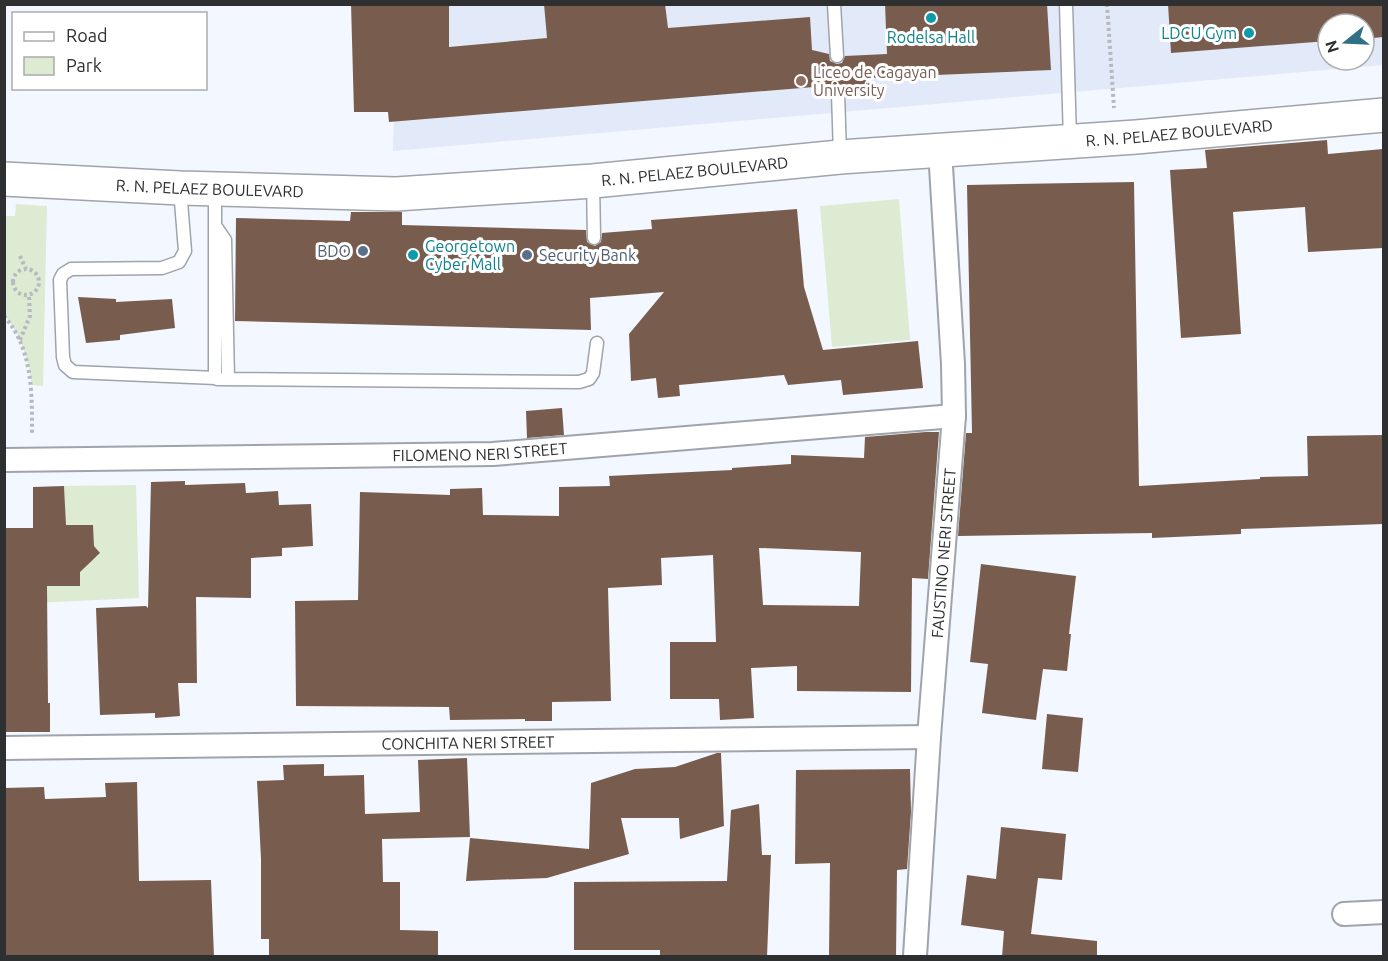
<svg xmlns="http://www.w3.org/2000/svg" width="1388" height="961" font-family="Ubuntu,sans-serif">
  <rect width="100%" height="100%" fill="#f3f7ff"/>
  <path fill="#e2eaf9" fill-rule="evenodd" d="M392,5H1383V65L393,151L394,113ZM1328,24H1364V60H1328Z"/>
  <path fill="#ddebd2" d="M899,199L910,340L832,347L820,206Z
    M16,204L47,206L43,386L32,385C29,361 21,334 5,316V216H15Z
    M136,485L139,598L34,603L48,572V586H80L79,562H90L100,554L94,546L93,525H59L65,509L64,486Z"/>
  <path fill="#785d4e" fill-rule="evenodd" d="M351,4H449V47L547,38L544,4H665L668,28L810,17L812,50L829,54L830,61L837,64L842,63L845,56L887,54L885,4H1047L1051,70L867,78V92L846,93L842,86L837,85L830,91L814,87L389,122L388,112H354Z
    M1168,4H1382L1383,37L1364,39V24H1328V41L1171,53Z
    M1327,140L1328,154L1383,149V248L1308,252L1305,207L1233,212L1241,334L1181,338L1170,170L1207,168L1205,150Z
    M1134,182L1139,486L1260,479V477L1308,476L1307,436L1383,435V524L1241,529V534L1152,538V533L958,536L966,433H972L967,185Z
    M797,209L804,287L823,350L918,341L923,388L843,395L841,380L788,385L784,375L679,385L680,396L658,398L656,378L631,381L629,334L664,292L590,298L591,330L235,321L236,218L350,221L351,212H402V225L586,230L587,242L595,246L601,242L602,233L652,229L651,220Z
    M78,297L116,299V302L172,299L175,328L120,335V340L86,343Z
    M562,408L564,435L527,438L526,411Z
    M926,432H939L928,579L912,578L911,692L797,691V666L751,668L754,718L720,720L719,699H670V642H716L713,555L661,558L662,585L608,588L611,701L552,702V721H525V719L450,720L449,707L296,706L295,601L358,600L360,492L450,495V489L482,488L483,515L559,516V487L610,486L609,476L732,470V468L791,464V455L864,458L865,437ZM759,548L861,552L859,606L763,605Z
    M185,481V485L245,483L246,493L278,491L279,505L311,504L313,546L282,548V556L251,558V598L196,597L197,683H178L180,716L155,718V713L100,715L96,608L146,606L148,608L151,482Z
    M64,486L66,525H93L94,546L100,553L80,572V586H47L48,703H50V732H4V528H33V487Z
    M981,564L1076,576L1069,634H1071L1067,671L1043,669L1036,720L982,713L988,664L970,662Z
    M1047,714L1083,718L1078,772L1042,769Z
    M717,753H721L724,826L680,839L679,818H621L629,854L547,878L466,881L470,838L589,849L591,783L635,769L675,767Z
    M467,758L470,837L382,839L383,882H400V930L438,931V957H269V939H261V859L257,781L284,780L283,765L324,764V776L364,775L365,814L420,812L418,760Z
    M910,769L911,812L907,869L897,870L896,957H829L830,863L795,864L796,770Z
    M137,782L139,881L211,880L214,957H4V788L44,787L45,799L106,797L105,783Z
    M759,804L762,855H771L767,957H660V950H574V882L727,881L731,810Z
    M1001,827L1066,834L1062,880L1038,878L1031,934L1097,941V957H1002L1004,931L961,925L967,875L996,879Z"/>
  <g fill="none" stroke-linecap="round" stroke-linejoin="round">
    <g stroke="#9fa4ab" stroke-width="15">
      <path id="service" d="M834,4L837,56
        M1066,4L1070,140
        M838,93L840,155
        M593,182L594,238
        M180,189L185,251L179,262L162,268L71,269L63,274L60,280L63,357L65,365L73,372L216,378
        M215,190V377L217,379L579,382L589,379L593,373L597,343
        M216,227L225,240L228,379"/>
    </g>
    <g stroke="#9fa4ab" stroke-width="26">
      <g id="minor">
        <path id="s1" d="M4,460L493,454L954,416"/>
        <path id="s2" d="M4,748L929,737"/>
        <path d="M1344,914L1384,912"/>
        <path id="s3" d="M915,956L929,737L954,416L953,364L940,150"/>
      </g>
    </g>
    <g stroke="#9fa4ab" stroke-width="36">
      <g id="primary">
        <path id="s4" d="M4,179L180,188L396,194L593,181L840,157L1136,137L1384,115"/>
      </g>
    </g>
    <path stroke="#b6b9bf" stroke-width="4" stroke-dasharray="3 3" stroke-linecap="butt" d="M1107,4L1114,108
      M20,256L26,269
      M13 282a13 13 0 1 1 26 0a13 13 0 1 1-26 0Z
      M4,316C33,349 32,393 32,434
      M20,340L30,316L29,295"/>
    <use href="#service" stroke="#fff" stroke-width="12"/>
    <use href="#minor" stroke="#fff" stroke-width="22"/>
    <use href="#primary" stroke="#fff" stroke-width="33"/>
  </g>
  <g fill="#0f9aa8" stroke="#fff" stroke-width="2">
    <circle cx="931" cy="18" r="6"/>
    <circle cx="1249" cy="33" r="6"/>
    <circle cx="413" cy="255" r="6"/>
  </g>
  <circle fill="#8d6e63" stroke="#fff" stroke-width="2" cx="801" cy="81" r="6"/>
  <g fill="#5c6f8a" stroke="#fff" stroke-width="2">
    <circle cx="363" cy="251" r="6"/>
    <circle cx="527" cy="255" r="6"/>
  </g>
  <g text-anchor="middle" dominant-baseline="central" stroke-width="6" stroke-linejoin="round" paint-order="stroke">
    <g font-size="16" fill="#0d838f" stroke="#fff" text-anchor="end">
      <text x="1237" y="33">LDCU Gym</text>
      <text x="931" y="37" text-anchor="middle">Rodelsa Hall</text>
      <text x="425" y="246" text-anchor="start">Georgetown<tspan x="425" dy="18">Cyber Mall</tspan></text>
    </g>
    <g font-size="16" fill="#785e54" stroke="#fff" text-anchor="start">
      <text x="813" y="72">Liceo de Cagayan<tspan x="813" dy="18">University</tspan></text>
    </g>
    <g font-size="16" fill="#2d2f31" stroke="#fff">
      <text stroke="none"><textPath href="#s4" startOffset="1178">R. N. PELAEZ BOULEVARD</textPath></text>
      <text stroke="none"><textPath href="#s4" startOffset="692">R. N. PELAEZ BOULEVARD</textPath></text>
      <text stroke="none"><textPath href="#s4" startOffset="206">R. N. PELAEZ BOULEVARD</textPath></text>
      <text stroke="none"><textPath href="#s1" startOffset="476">FILOMENO NERI STREET</textPath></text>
      <text stroke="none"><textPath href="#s3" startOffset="404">FAUSTINO NERI STREET</textPath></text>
      <text stroke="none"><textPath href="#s2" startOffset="464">CONCHITA NERI STREET</textPath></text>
    </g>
    <g font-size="16" fill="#4e5e75" stroke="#fff" text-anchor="end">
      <text x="351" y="251">BDO</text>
      <text x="539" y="255" text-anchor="start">Security Bank</text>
    </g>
  </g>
  <rect width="1388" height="961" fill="none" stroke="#2d2f31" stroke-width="12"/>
  <rect x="12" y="12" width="195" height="78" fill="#ffffff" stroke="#abacad" stroke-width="1.5"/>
  <rect x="24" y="32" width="30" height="9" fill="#ffffff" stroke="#abacad" stroke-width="1.5"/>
  <text x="66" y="42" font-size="18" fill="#2d2f31">Road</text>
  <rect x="24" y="57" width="30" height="18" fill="#ddebd2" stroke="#abacad" stroke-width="1.5"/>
  <text x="66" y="72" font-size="18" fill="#2d2f31">Park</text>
  <g transform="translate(1346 42) rotate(252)"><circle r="28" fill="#ffffff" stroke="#abacad" stroke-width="1.5"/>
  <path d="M0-4.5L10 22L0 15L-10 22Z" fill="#316f84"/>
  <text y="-9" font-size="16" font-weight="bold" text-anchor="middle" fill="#2d2f31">N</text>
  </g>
</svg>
